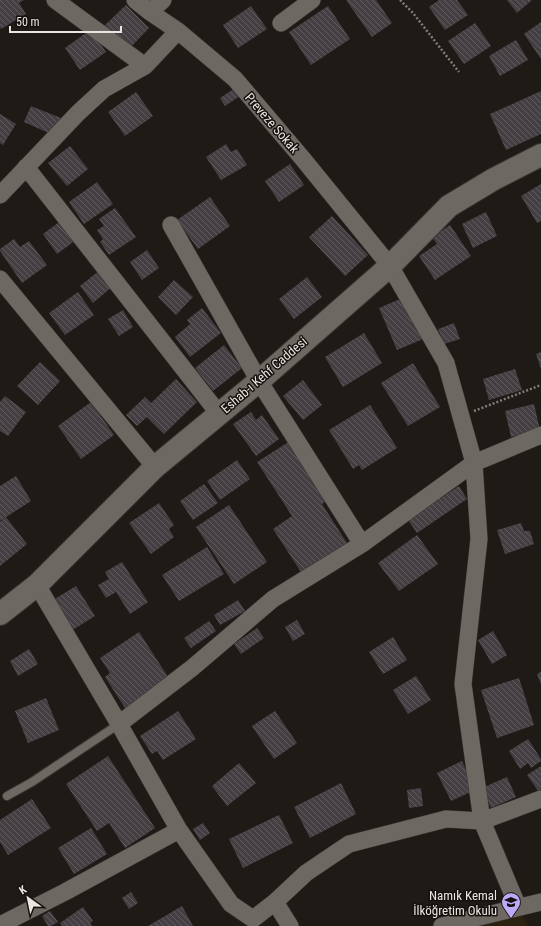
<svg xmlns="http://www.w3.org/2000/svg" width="541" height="926" font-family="'Roboto Condensed',sans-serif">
  <defs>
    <pattern id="building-back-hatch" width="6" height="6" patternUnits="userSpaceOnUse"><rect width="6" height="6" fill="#453f43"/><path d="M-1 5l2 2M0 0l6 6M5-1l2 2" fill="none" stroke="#605b5e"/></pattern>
  </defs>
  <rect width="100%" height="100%" fill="#1f1a16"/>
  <path fill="#2a2111" d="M520,912L528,926H474Z"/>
  <path fill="url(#building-back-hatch)" d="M0,0H24L19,3L26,14L1,29L0,27Z
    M346,0H376L392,23L372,37Z
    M439,0H457L468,15L445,30L429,7Z
    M507,0H532L517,13Z
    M126,5L149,28L128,50L104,26Z
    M251,6L267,29L238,48L223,25Z
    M328,6L350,39L311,65L289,32Z
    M541,22V59L524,34Z
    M475,23L491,46L464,64L448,41Z
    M90,30L106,52L80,70L65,48Z
    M516,40L528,60L500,76L489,56Z
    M235,88L240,96L225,106L220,98Z
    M541,91V134L506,150L490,114Z
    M136,92L153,116L125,136L108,112Z
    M31,106L61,118L53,135L24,122Z
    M0,114L16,124L3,145L0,143Z
    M226,144L231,152L237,149L247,165L221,180L206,157Z
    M70,146L88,169L67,186L48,163Z
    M290,164L304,185L279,202L265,181Z
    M97,182L113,204L84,224L69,202Z
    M541,184V221L537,223L521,196Z
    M210,197L230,226L198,249L177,220Z
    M115,208L136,237L109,255L100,242L103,239L97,230L104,226L99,219Z
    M486,212L497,236L473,248L462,224Z
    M332,216L368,255L345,276L309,237Z
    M62,220L76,240L57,254L43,234Z
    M450,225L471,256L435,280L419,256L437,244L432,237Z
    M14,239L20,247L29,241L47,265L22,283L0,251V249Z
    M147,250L159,268L142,280L130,262Z
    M100,270L113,286L93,303L80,286Z
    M307,277L322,297L294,319L279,299Z
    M174,280L193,297L176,315L158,297Z
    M78,292L94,315L65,335L49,313Z
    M405,297L423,339L397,350L379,308Z
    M202,308L221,333L190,357L175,337L190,324L187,320Z
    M123,310L133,327L119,336L108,319Z
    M454,323L460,339L444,344L438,329Z
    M364,333L382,363L343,387L325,357Z
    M224,345L242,368L213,391L195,368Z
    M541,352V369L536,354Z
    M40,362L60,381L38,405L17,386Z
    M413,363L440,407L408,426L381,383Z
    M515,369L522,390L489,400L483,379Z
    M176,379L197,402L164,434L147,417L137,426L126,415L145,397L151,403Z
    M303,380L322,405L303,420L283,396Z
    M5,396L26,412L8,436L0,431V402Z
    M91,402L114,435L81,459L58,426Z
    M534,404L540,430L511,437L505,411Z
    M370,405L397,448L362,470L359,465L353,469L329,430Z
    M251,412L256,420L262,415L279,439L256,456L233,424Z
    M290,441L329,499L322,504L347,543L301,572L273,529L292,516L257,462Z
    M237,460L250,479L220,500L207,481Z
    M16,476L31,501L0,521V486Z
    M204,484L218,503L193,520L180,501Z
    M459,486L467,499L417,533L408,520Z
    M159,503L174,525L169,529L174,537L151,554L129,523Z
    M229,505L267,562L234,584L196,527Z
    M6,517L27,544L0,566V522Z
    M521,523L524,531H530L534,544L505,554L497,530Z
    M417,535L438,564L399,591L378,563Z
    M207,547L224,574L179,601L162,575Z
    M122,562L148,602L130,614L116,592L106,598L98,585L109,579L105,572Z
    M76,586L95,616L71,631L53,600Z
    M238,600L245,611L220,625L214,615Z
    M297,620L305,634L293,641L285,627Z
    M209,621L216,631L191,648L184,638Z
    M257,628L264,638L241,654L234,644Z
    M493,631L507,655L492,664L478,640Z
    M139,632L172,683L127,711L105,677L110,673L100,658Z
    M393,637L407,660L383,674L369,652Z
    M29,649L38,664L18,676L10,661Z
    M541,672V684L537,674Z
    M416,676L431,700L408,714L393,690Z
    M519,678L534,725L497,738L481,690Z
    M46,698L59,730L28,743L15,711Z
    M178,711L196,739L163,760L157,751L152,754L140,736Z
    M275,711L297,743L274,759L252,726Z
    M528,739L541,759V761L531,768L528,763L520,769L509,751Z
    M108,756L155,828L125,848L109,823L97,831L66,784Z
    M462,761L475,790L451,801L437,773Z
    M239,763L256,783L227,806L212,786Z
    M541,766V795L527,775Z
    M507,777L516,797L491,808L482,788Z
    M341,783L356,814L310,838L294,807Z
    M421,788L423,806L409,808L407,790Z
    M32,799L51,828L8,855L0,842V820Z
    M279,815L293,843L243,868L229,839Z
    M203,823L210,833L200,840L193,829Z
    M91,828L107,854L74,874L58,848Z
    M131,892L138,903L129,909L122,898Z
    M182,906L193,926H148Z
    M83,907L93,921L90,923L92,926H62L60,923Z
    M50,911L58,922L51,926H48L42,916Z"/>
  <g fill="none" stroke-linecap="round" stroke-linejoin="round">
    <g stroke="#3a3634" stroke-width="10">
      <path id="lane" d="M7,796L32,782L119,724"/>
    </g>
    <g stroke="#3a3634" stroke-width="18">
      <path id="street" d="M55,0L145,66
        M135,0L150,12L178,31L235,79L303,159L390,266L446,363L474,463L479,539L463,684L482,821L518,907
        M150,12L163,0
        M281,23L312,0
        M26,167L219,414
        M0,195L78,113L104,89L145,66L178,31
        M171,225L259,381L362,544
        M0,279L155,467
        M37,585L119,724L179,830L231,904L253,919L275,902L306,873L349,844L446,819L482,821L541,799
        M119,724L192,668L273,599L362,544L474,463L541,435
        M275,902L290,926
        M0,925L65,892L179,830
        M442,926L541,902"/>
    </g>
    <g stroke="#3a3634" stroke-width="24">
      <path id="secondary" d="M0,614L37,585L155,467L259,381L390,266L449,206L494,179L541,155"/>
    </g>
    <path stroke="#817d79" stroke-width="2.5" stroke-dasharray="2 2" stroke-linecap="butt" d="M400,0L413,13L459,72
      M474,411L541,385"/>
    <use href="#lane" stroke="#6e6862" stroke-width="8"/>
    <use href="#street" stroke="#6e6862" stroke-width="17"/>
    <use href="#secondary" stroke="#6e6862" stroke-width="22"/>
  </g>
  <defs>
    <g id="school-pin" transform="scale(1)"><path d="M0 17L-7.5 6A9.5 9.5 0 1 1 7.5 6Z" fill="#bda9f5" stroke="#16110d"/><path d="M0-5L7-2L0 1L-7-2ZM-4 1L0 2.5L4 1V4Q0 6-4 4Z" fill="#111"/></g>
  </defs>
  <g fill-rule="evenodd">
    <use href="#school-pin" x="511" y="902"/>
  </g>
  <g text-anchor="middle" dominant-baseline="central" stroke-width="3" stroke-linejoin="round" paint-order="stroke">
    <g font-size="13" fill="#e8e5e2" stroke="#16110d">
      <text transform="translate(272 123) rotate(49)">Preveze Sokak</text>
      <text transform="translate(264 375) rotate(-41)">Eshab-ı Kehf Caddesi</text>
    </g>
    <g font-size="13" fill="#e8e5e2" stroke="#16110d" text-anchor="end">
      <text x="497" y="895">Namık Kemal<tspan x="497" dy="15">İlköğretim Okulu</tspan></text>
    </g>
  </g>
  <g transform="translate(28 898) rotate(327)" stroke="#16110d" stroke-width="3" paint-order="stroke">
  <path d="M0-3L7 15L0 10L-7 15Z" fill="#e8e5e2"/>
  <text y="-6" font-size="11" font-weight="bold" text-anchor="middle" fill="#e8e5e2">K</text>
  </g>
  <path d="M10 26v6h111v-6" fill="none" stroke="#e8e5e2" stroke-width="2"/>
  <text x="16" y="26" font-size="12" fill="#e8e5e2" stroke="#16110d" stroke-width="3" paint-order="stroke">50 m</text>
</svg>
